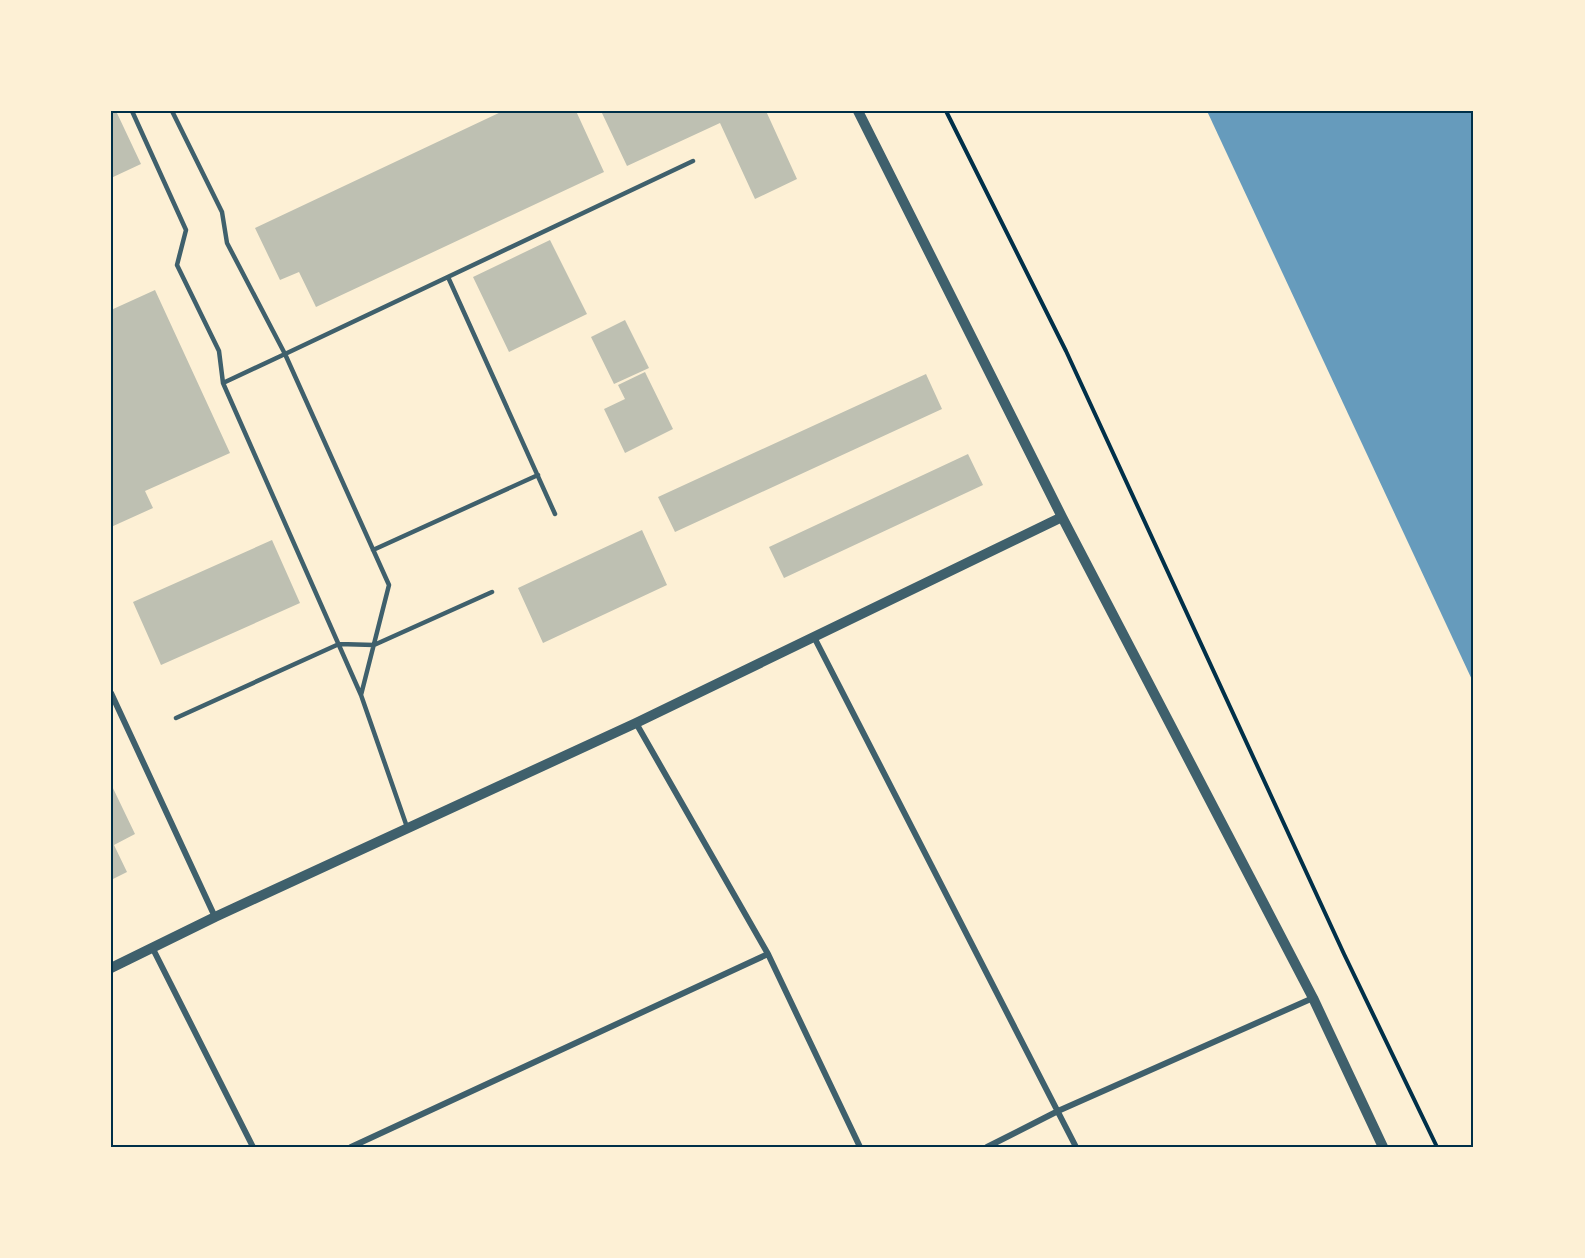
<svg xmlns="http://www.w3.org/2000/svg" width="1585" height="1258" font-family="'Exo 2',sans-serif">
  <rect width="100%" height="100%" fill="#fdf0d5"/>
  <path fill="#669bbc" d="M1207,111H1474V684Z"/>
  <path fill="#bec0b2" d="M111,111H116L141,164L111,178Z
    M503,111H576L604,172L316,307L299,272L280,280L255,228Z
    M601,111H766L797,179L755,199L720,123L627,166Z
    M550,240L587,314L509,352L473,277Z
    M155,290L230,453L145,491L153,508L111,527V310Z
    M625,320L649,368L614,384L591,337Z
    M645,372L673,429L625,453L604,409L625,399L618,385Z
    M926,374L942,409L675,532L658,497Z
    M968,454L983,485L784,578L769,547Z
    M642,530L667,585L543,643L518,588Z
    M272,540L300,603L161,665L133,602Z
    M111,784L135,834L114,845L127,872L111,880Z"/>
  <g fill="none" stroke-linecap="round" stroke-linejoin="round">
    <path stroke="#003049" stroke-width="4" d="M946,111L1066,351L1344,954L1437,1147"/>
    <path stroke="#3f606c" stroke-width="4.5" d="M132,111L186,230L177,265L219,351L223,383
      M172,111L222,212L227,243L285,354L693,161
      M448,277L555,514
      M373,550L538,475
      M361,695L389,585L285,354L223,383L361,695L407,827
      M176,718L339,644L374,645L492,592"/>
    <path stroke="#3f606c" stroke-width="6" d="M814,637L1076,1147
      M111,693L215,917
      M636,723L768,954L860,1147
      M153,949L253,1147
      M351,1147L768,954
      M987,1147L1058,1111L1313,998"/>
    <path stroke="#3f606c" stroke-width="10" d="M858,111L1062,517L1313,998L1383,1147
      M111,968L215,917L636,723L1062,517"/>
  </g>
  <rect width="1585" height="1258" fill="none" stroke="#fdf0d5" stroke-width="225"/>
  <rect x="112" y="112" width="1360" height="1034" fill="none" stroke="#003049" stroke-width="2"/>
</svg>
